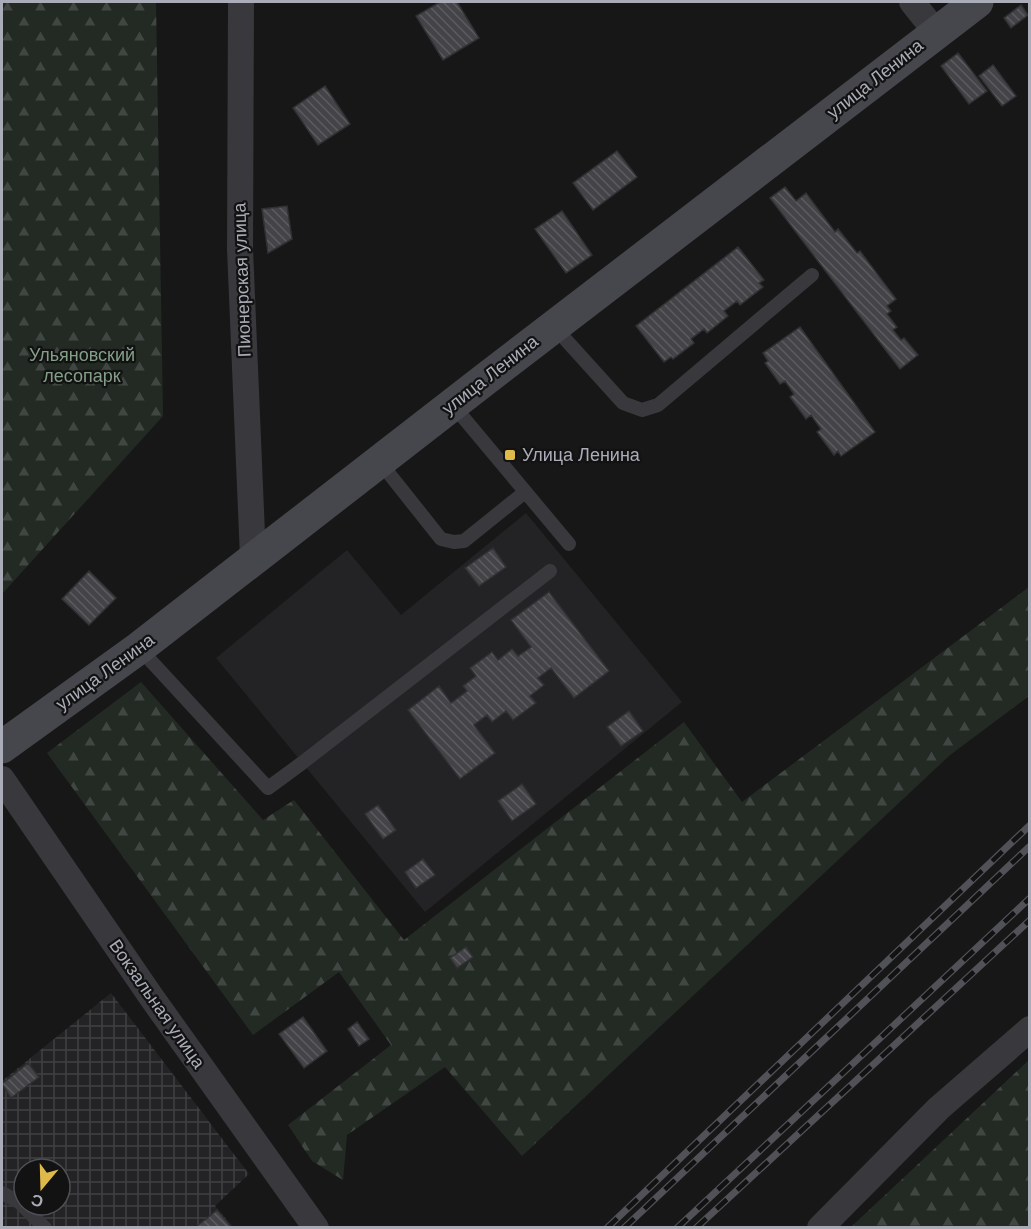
<svg xmlns="http://www.w3.org/2000/svg" width="1031" height="1229" font-family="Arial,sans-serif">
  <defs>
    <pattern id="industrial-grid" width="8" height="8" patternUnits="userSpaceOnUse" patternTransform="scale(1.5)"><rect width="8" height="8" fill="#232325"/><path d="M0 4h8M4 0v8" fill="none" stroke="#404042"/></pattern>
    <pattern id="forest-firs" width="22" height="20" patternUnits="userSpaceOnUse" patternTransform="scale(1.5)"><rect width="22" height="20" fill="#232a24"/><path d="M5 1l3.5 6h-7zM16 11l3.5 6h-7z" fill="#404642"/></pattern>
    <pattern id="building-back-hatch" width="6" height="6" patternUnits="userSpaceOnUse" patternTransform="scale(1.5)"><rect width="6" height="6" fill="#444448"/><path d="M-1 5l2 2M0 0l6 6M5-1l2 2" fill="none" stroke="#5c5c60"/></pattern>
  </defs>
  <rect width="100%" height="100%" fill="#171718"/>
  <path fill="#232325" d="M526,513L682,702L425,912L216,658L347,550L401,615Z"/>
  <path fill="url(#industrial-grid)" fill-rule="evenodd" d="M111,993L249,1174L215,1206L233,1227L2,1228V1081ZM24,1169H60V1205H24Z"/>
  <path fill="url(#forest-firs)" d="M2,2H156L163,416L2,594Z
    M1029,587V696L950,755L522,1156L445,1067L347,1135L343,1180L312,1161L288,1125L391,1045L339,972L253,1035L47,753L141,682L263,820L294,800L404,940L684,722L742,802Z
    M1029,1060V1227H851Z"/>
  <path fill="url(#building-back-hatch)" stroke="#313134" stroke-width="1.5" d="M440,2H457L479,38L443,60L416,16Z
    M1021,5L1028,15L1011,28L1004,18Z
    M958,53L987,91L969,104L941,66Z
    M993,65L1016,96L1002,106L979,76Z
    M325,86L350,124L318,145L293,108Z
    M617,151L637,177L593,210L573,183Z
    M785,187L796,201L806,193L835,232L838,229L857,253L860,251L896,299L887,306L891,311L887,314L897,327L893,330L901,340L904,338L918,355L900,369L770,198Z
    M287,206L292,239L268,253L262,209Z
    M562,211L592,255L566,273L535,229Z
    M738,247L764,280L759,283L763,287L740,305L737,301L724,311L728,316L707,333L704,329L691,339L694,343L673,359L671,357L664,362L636,326Z
    M800,327L875,432L841,456L838,451L834,455L817,432L821,429L811,415L806,419L790,397L794,394L785,381L780,384L765,363L768,361L763,353Z
    M493,548L506,567L479,586L465,568Z
    M89,571L116,598L89,625L62,599Z
    M549,592L609,671L574,698L551,668L538,678L544,685L530,696L536,703L513,720L506,711L492,722L487,715L474,725L495,753L460,779L408,710L439,686L451,703L467,691L463,686L476,676L470,668L492,652L498,660L512,649L518,656L531,647L511,620Z
    M629,711L643,731L621,746L607,727Z
    M522,784L536,804L512,821L498,801Z
    M378,805L396,830L383,839L365,814Z
    M423,859L435,875L416,888L405,872Z
    M466,947L473,957L457,968L450,958Z
    M303,1017L327,1051L304,1068L279,1034Z
    M357,1022L369,1039L359,1046L348,1029Z
    M28,1063L39,1077L11,1098L2,1084Z
    M217,1210L232,1228H195Z"/>
  <g fill="none" stroke-linecap="round" stroke-linejoin="round">
    <path stroke="#38383d" stroke-width="14" d="M555,326L566,340L623,403L642,410L658,405L812,275
      M452,404L569,544
      M379,461L441,539L454,542L464,541L525,492
      M139,648L268,788L302,763L550,571
      M2,1193L19,1202L45,1228"/>
    <path stroke="#38383d" stroke-width="26" d="M241,2L240,249L253,558
      M912,2L936,32
      M2,779L152,998L316,1228
      M820,1228L939,1108L1030,1029"/>
    <path stroke="#46474c" stroke-width="33" d="M2,747L139,648L483,381L977,2"/>
    <g stroke="#515257" stroke-width="7">
      <path id="rail" d="M607,1228L1030,825
        M624,1228L1030,846
        M677,1228L1030,898
        M696,1228L1030,920"/>
    </g>
    <use href="#rail" stroke="#121213" stroke-width="4.5" stroke-dasharray="14" stroke-linecap="butt"/>
  </g>
  <rect fill="#ddba4a" stroke="#121213" stroke-width="2" x="504" y="449" width="12" height="12" rx="3"/>
  <g text-anchor="middle" dominant-baseline="central" stroke-width="4.5" stroke-linejoin="round" paint-order="stroke">
    <g font-size="18" fill="#aaadb7" stroke="#121213">
      <text transform="translate(875 79) rotate(-38)">улица Ленина</text>
      <text transform="translate(242 280) rotate(-92)">Пионерская улица</text>
      <text transform="translate(490 375) rotate(-38)">улица Ленина</text>
      <text transform="translate(105 672) rotate(-36)">улица Ленина</text>
      <text transform="translate(157 1004) rotate(55)">Вокзальная улица</text>
    </g>
    <g font-size="18" fill="#839f88" stroke="#121213">
      <text x="82" y="355">Ульяновский<tspan x="82" dy="21">лесопарк</tspan></text>
    </g>
    <g font-size="18" fill="#aaadb7" stroke="#121213" text-anchor="start">
      <text x="522" y="455">Улица Ленина</text>
    </g>
  </g>
  <rect width="1031" height="1229" fill="none" stroke="#aaadb7" stroke-width="6"/>
  <g transform="translate(42 1187) rotate(199)"><circle r="28" fill="#121213" stroke="#4f5055" stroke-width="1.5"/>
  <path d="M0-4.5L10 22L0 15L-10 22Z" fill="#ddba4a"/>
  <text y="-9" font-size="16" font-weight="bold" text-anchor="middle" fill="#aaadb7">С</text>
  </g>
</svg>
